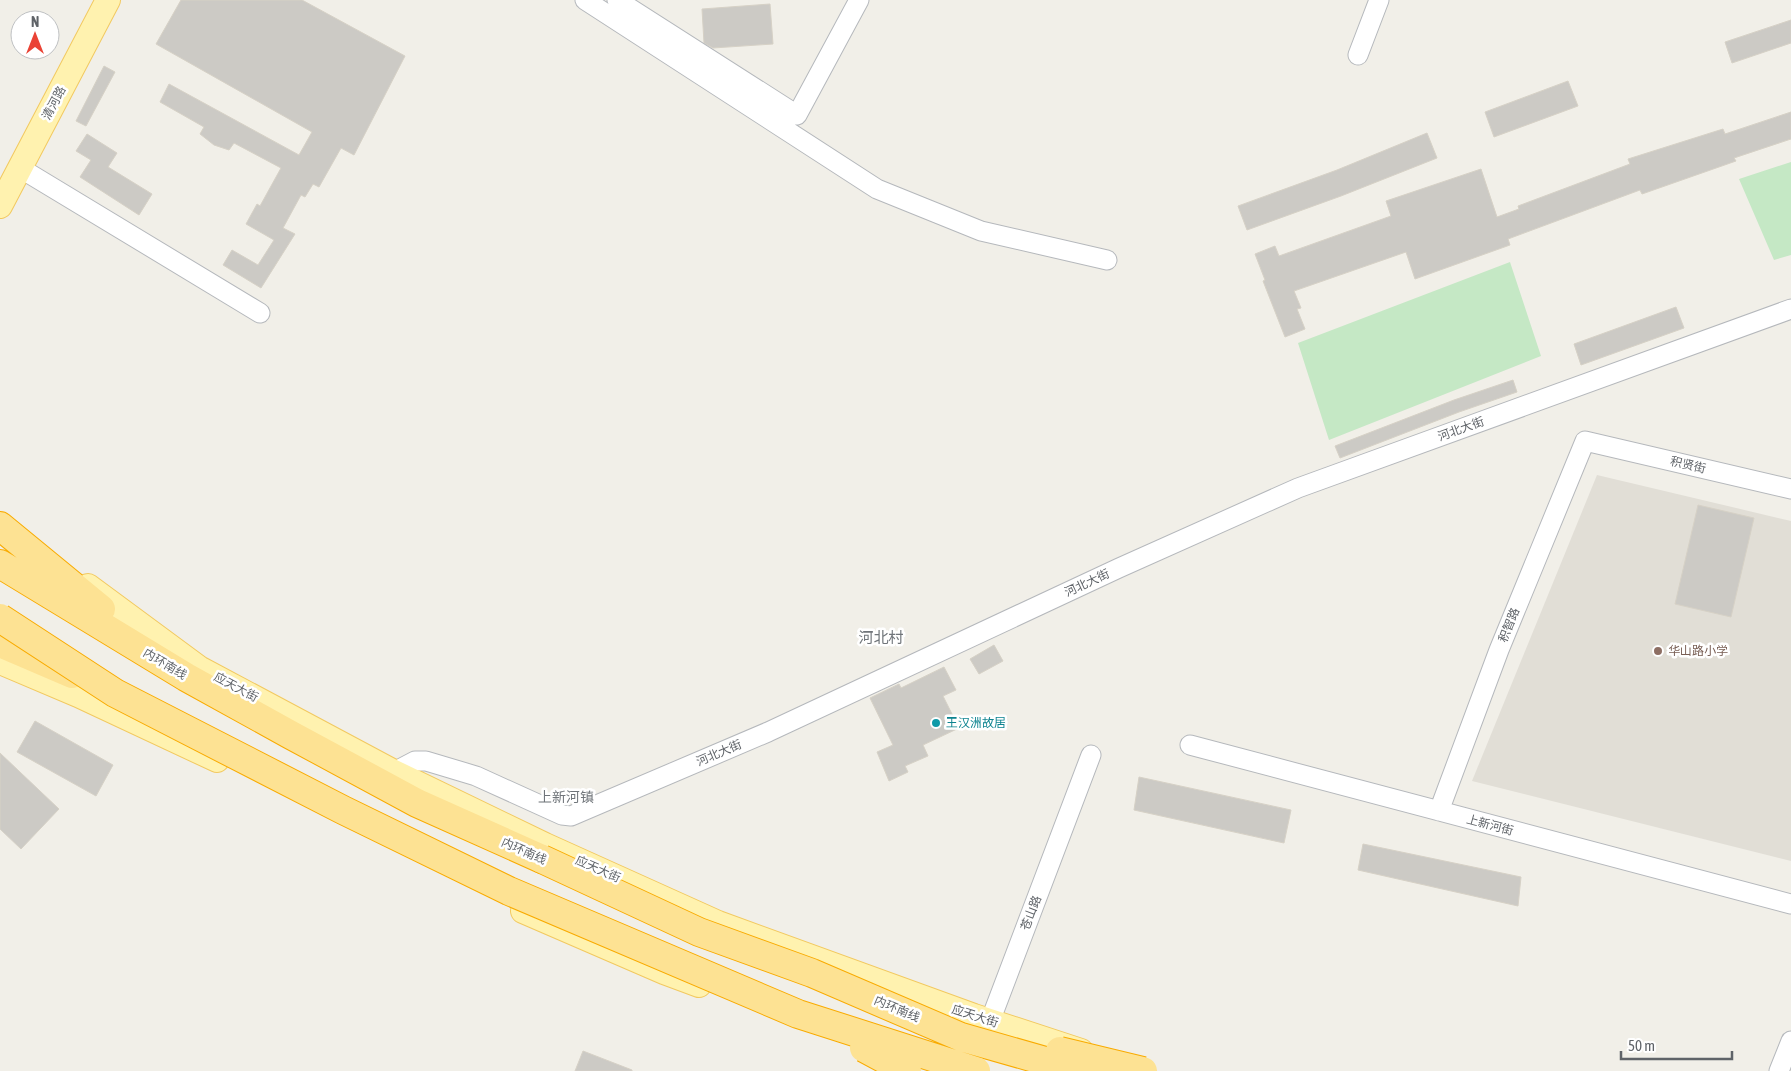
<svg xmlns="http://www.w3.org/2000/svg" width="1791" height="1071" font-family="'Asap Condensed','Noto Sans SC',sans-serif">
  <rect width="100%" height="100%" fill="#f1efe8"/>
  <path fill="#e1ded6" d="M1597,475L1791,521V861L1472,781Z"/>
  <path fill="#c5e8c5" d="M1791,162V255L1774,260L1739,179Z
    M1510,262L1541,356L1329,440L1298,343Z"/>
  <path fill="#cccac5" stroke="#d6d1c6" d="M181,0H302L405,56L354,155L341,148L319,187L313,184L305,197L301,195L283,228L295,234L261,288L223,265L232,250L258,265L274,240L246,224L257,204L260,206L281,168L234,143L229,150L214,145L200,134L204,127L160,102L169,84L299,155L312,132L156,44Z
    M770,4L773,44L713,48L704,43L702,9Z
    M1791,20V43L1732,63L1725,42Z
    M104,66L115,72L86,126L76,121Z
    M1568,81L1578,106L1494,137L1485,112Z
    M1791,112V139L1734,158L1736,161L1642,194L1640,190L1508,239L1510,245L1415,279L1406,252L1294,291L1301,308L1297,309L1305,329L1285,337L1263,281L1265,280L1255,254L1275,246L1279,256L1391,216L1386,201L1481,169L1497,217L1519,209L1518,206L1630,164L1628,159L1723,129L1725,134Z
    M1427,133L1437,158L1341,196L1247,230L1238,206L1337,170Z
    M87,134L117,153L108,167L152,194L139,215L80,177L91,160L76,151Z
    M1676,307L1684,328L1581,365L1574,344Z
    M1513,380L1517,392L1459,412L1340,458L1335,446L1454,400Z
    M1698,505L1754,518L1731,617L1675,604Z
    M994,645L1003,661L979,674L970,659Z
    M944,667L956,690L943,696L959,728L923,745L928,756L905,766L908,772L889,781L877,752L893,745L870,698L899,684L901,688Z
    M35,721L113,765L96,796L17,752Z
    M0,753L59,809L21,849L0,829Z
    M1139,777L1291,810L1284,843L1134,810Z
    M1363,844L1521,877L1518,906L1358,870Z
    M583,1051L632,1070V1071H575Z"/>
  <g fill="none" stroke-linecap="round" stroke-linejoin="round">
    <g stroke="#b5b8bc" stroke-width="21">
      <path id="minor" d="M585,0L877,189L981,231L1107,260
        M617,0L797,115L859,0
        M1358,55L1379,0
        M20,168L260,313
        M1190,745L1791,904
        M394,772L415,761H426L476,776L562,815L571,816L768,732L1119,568L1298,488L1791,309
        M1439,811L1499,650L1585,441L1791,489
        M986,1032L1091,755
        M1779,1071L1791,1041"/>
    </g>
    <g stroke="#f2c960" stroke-width="26">
      <path id="major" d="M0,206L108,0
        M88,586L199,668L394,772L545,845L718,923L974,1016L1081,1051
        M0,662L78,695L217,760
        M523,911L664,972L699,985"/>
    </g>
    <g stroke="#f9ab00" stroke-width="30">
      <path id="highway" d="M0,526L101,609
        M0,564L186,677L291,735L417,803L542,859
        M0,643L72,674"/>
    </g>
    <use href="#minor" stroke="#fff" stroke-width="19"/>
    <use href="#major" stroke="#fff2af" stroke-width="24"/>
    <use href="#highway" stroke="#fde293" stroke-width="28"/>
    <g stroke="#f9ab00" stroke-width="30" stroke-linecap="butt">
      <path id="highway-bridge" d="M0,618L115,693L343,810L509,891L798,1014L976,1071
        M542,859L699,932L812,973L961,1037L1080,1071
        M864,1048L907,1071
        M1060,1051L1143,1071"/>
    </g>
    <use href="#highway-bridge" stroke="#fde293" stroke-width="28"/>
  </g>
  <circle fill="#8d6e63" stroke="#fff" stroke-width="2" cx="1658" cy="651" r="5"/>
  <circle fill="#0f9aa8" stroke="#fff" stroke-width="2" cx="936" cy="723" r="5"/>
  <g text-anchor="middle" dominant-baseline="central" stroke-width="5" stroke-linejoin="round" paint-order="stroke">
    <g font-size="12" fill="#5f6368" stroke="#fff">
      <text transform="translate(54 103) rotate(-62)">清河路</text>
      <text transform="translate(1461 429) rotate(-20)">河北大街</text>
      <text transform="translate(1688 465) rotate(13)">积贤街</text>
      <text transform="translate(1087 583) rotate(-25)">河北大街</text>
      <text transform="translate(1509 625) rotate(-68)">积智路</text>
      <text transform="translate(165 664) rotate(31)">内环南线</text>
      <text transform="translate(236 687) rotate(28)">应天大街</text>
      <text transform="translate(719 753) rotate(-23)">河北大街</text>
      <text transform="translate(1490 825) rotate(15)">上新河街</text>
      <text transform="translate(524 851) rotate(24)">内环南线</text>
      <text transform="translate(598 869) rotate(24)">应天大街</text>
      <text transform="translate(1031 913) rotate(-69)">苍山路</text>
      <text transform="translate(897 1009) rotate(23)">内环南线</text>
      <text transform="translate(975 1016) rotate(18)">应天大街</text>
    </g>
    <g font-size="12" fill="#785e54" stroke="#fff" text-anchor="start">
      <text x="1668" y="651">华山路小学</text>
    </g>
    <g font-size="12" fill="#0d838f" stroke="#fff" text-anchor="start">
      <text x="946" y="723">王汉洲故居</text>
    </g>
    <g font-size="14" fill="#70757a" stroke="#fff">
      <text x="566" y="797">上新河镇</text>
    </g>
    <g font-size="15" fill="#70757a" stroke="#fff">
      <text x="881" y="637">河北村</text>
    </g>
  </g>
  <g transform="translate(35 35)"><circle r="24" fill="#ffffff" stroke="#bfc1c3"/>
  <path d="M0-4L9 19L0 12L-9 19Z" fill="#ea4335"/>
  <text y="-8" font-size="14" font-weight="bold" text-anchor="middle" fill="#5f6368">N</text>
  </g>
  <path d="M1621 1051v8h111v-8" fill="none" stroke="#5f6368" stroke-width="2.5"/>
  <text x="1628" y="1051" font-size="15" fill="#5f6368" stroke="#ffffff" stroke-width="4" paint-order="stroke">50 m</text>
</svg>
